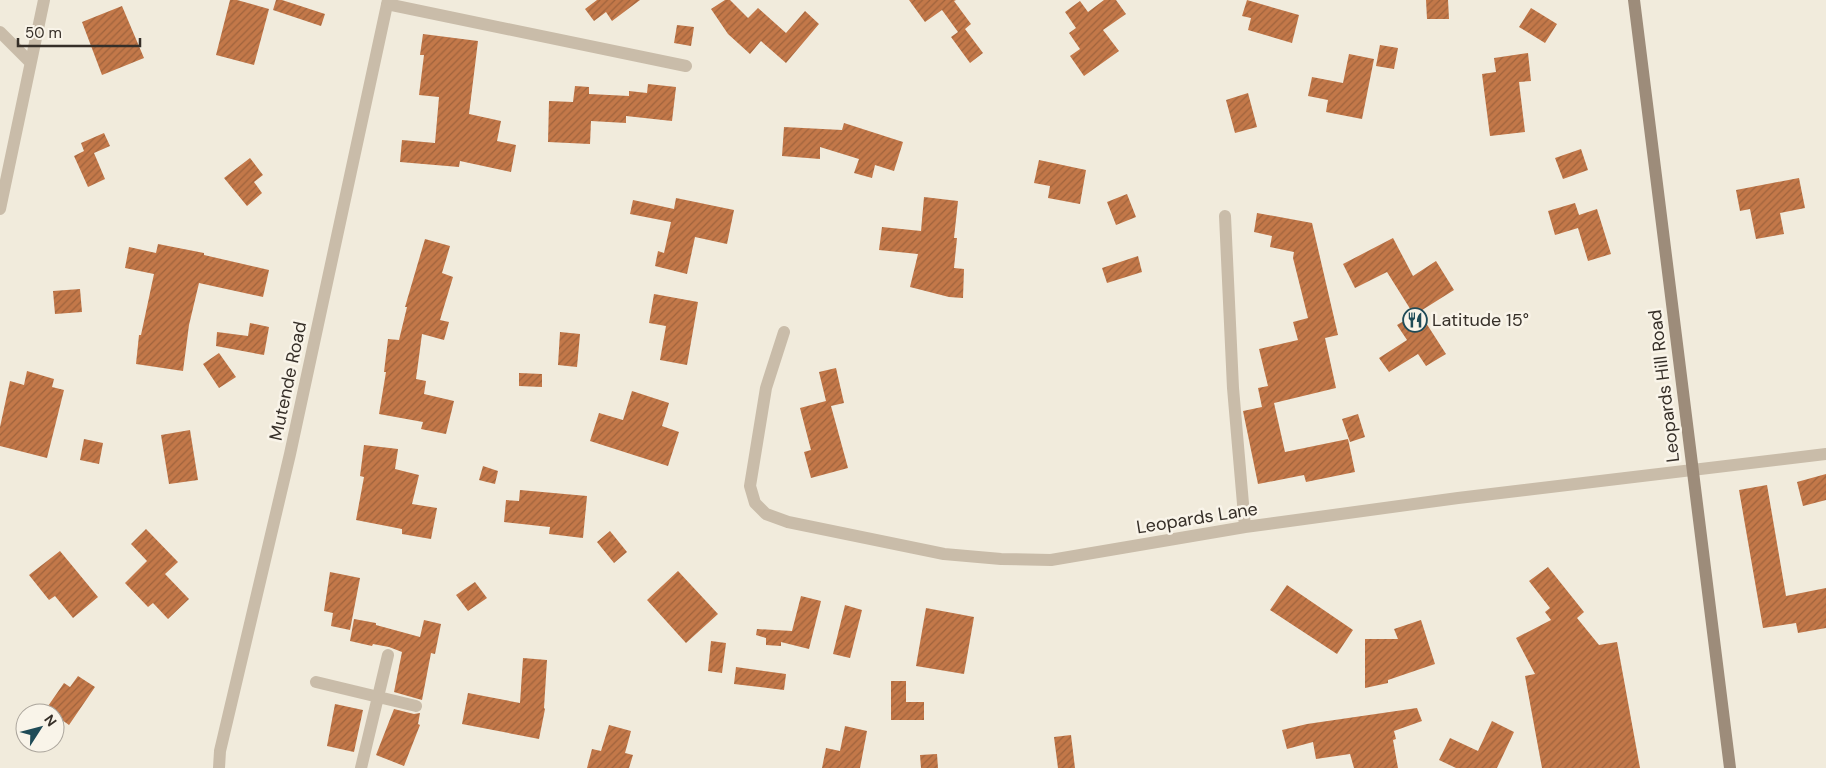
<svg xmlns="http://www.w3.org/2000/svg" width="1826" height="768" font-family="'DM Sans',sans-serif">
  <defs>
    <pattern id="building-hatch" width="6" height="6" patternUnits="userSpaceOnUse" patternTransform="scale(1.25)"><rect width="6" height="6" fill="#c37849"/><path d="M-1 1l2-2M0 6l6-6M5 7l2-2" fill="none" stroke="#9f633d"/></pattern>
  </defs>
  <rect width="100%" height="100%" fill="#f1ebdc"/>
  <path fill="url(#building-hatch)" d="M230,0H237L269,9L254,65L216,55Z
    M276,0H282L325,14L321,26L273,10Z
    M597,0H640L612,21L606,12L594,21L585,9Z
    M725,0H730L748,18L758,8L786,33L805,11L819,24L786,63L761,41L750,54L728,34L711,9Z
    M909,0H956L954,1L971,24L965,29L983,53L970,63L951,37L958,32L942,10L925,22Z
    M1104,0H1116L1126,14L1103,30L1119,51L1084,76L1070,56L1080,49L1069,33L1076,28L1065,12L1080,1L1088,12Z
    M1247,0L1299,15L1292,43L1248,30L1251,18L1242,16Z
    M1426,0H1448L1449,19H1427Z
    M122,6L144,58L102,75L82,22Z
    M1531,8L1557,24L1545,43L1519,27Z
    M677,25L694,27L691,46L674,43Z
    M423,34L478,41L469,114L501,121L497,141L516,145L511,172L460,161L459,167L400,162L402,140L435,143L439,97L419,95L424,55H420Z
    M1380,45L1398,48L1394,69L1376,66Z
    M1528,53L1531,81L1519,82L1525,132L1490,136L1482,74L1496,72L1494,58Z
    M1349,54L1374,59L1362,119L1326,112L1328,100L1308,96L1312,77L1343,83Z
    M648,84L676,87L672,121L626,116V123L591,121L590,144L548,142L549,101L573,102L575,86L589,87V94L629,96V91L647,93Z
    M1248,93L1257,127L1235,133L1226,100Z
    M844,123L903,142L894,171L875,165L872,178L854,173L859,159L820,147V159L782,156L784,127L842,130Z
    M104,133L110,146L94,153L105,179L88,187L74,156L84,151L81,143Z
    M1581,149L1588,170L1563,179L1555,158Z
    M250,158L263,175L254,182L262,193L247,206L224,178Z
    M1039,160L1086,170L1080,204L1048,198L1050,186L1034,183Z
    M1799,178L1805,208L1780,213L1784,234L1756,239L1750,209L1740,211L1736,190Z
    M1127,194L1136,217L1116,225L1107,202Z
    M924,197L958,201L954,238H957L954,268L964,269L963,298L949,297L910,287L918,254L879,250L882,227L921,231Z
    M676,198L734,210L727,244L695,237L687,274L655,266L658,251L664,253L671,222L630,214L633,200L674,209Z
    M1575,203L1579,215L1597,209L1611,254L1588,261L1578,228L1555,235L1548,211Z
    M1257,213L1312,223L1338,335L1325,338L1336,388L1274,403L1285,452L1348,439L1355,472L1306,482L1304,475L1258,484L1243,411L1262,407L1258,388L1268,386L1259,349L1298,340L1293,322L1308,318L1293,258L1294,252L1270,247L1272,236L1254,232Z
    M1393,238L1413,276L1436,261L1454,290L1419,312L1446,354L1426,366L1418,354L1389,372L1379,358L1407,340L1397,325L1414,315L1387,272L1355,288L1343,264Z
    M425,239L450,246L442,273L453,277L440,320L449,322L444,340L422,334L416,379L426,381L424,394L454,401L446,434L421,429L423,422L379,414L386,372H384L388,339L399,340L407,307H405Z
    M158,244L204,253V255L269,270L263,297L199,283L189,325L183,371L136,364L139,335H141L154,274L125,268L129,247L156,253Z
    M1138,256L1142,272L1107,283L1102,268Z
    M80,289L82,312L55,314L53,291Z
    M654,294L698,302L687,365L660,360L666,326L649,323Z
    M250,323L269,327L264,355L216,346L217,332L248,336Z
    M560,332L580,334L577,367L558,365Z
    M219,353L236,377L219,388L203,364Z
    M836,368L844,403L831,406L848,468L811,478L804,452L811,450L800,408L826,401L819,372Z
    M27,371L54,379L52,387L64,390L47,458L0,446V427L10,381L24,385Z
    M519,373L542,374V387L519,386Z
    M632,391L669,403L662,426L679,432L668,466L590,441L599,413L623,420Z
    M1358,414L1365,437L1350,442L1342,419Z
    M190,430L198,480L169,484L161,435Z
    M84,439L103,443L99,464L80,460Z
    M364,445L398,449L395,469L419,475L412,504L437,508L431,539L402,534V529L356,520L364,477L360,476Z
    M483,466L498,471L495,484L479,480Z
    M1826,474V500L1803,506L1797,482Z
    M1767,485L1786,596L1826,588V628L1798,633L1796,623L1763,628L1739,490Z
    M520,490L587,496L583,538L549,534L550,527L504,522L506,500L519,501Z
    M146,529L178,562L165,574L189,599L168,619L153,603L148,607L125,583L147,561L131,544Z
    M610,531L627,552L614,563L597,542Z
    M60,551L98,597L73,618L55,596L49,600L29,575Z
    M1548,567L1584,612L1577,618L1599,645L1617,642L1640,768H1542L1525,676L1535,674L1516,638L1551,620L1545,612L1550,608L1529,581Z
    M678,571L718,614L686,643L647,600Z
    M330,572L360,578L350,630L331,626L333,613L324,611Z
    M475,582L487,598L468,611L456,595Z
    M1287,585L1353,630L1337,654L1270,610Z
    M801,596L821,601L809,649L781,642V646L766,645V638L756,635L757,629L792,631Z
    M845,605L862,610L850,658L833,654Z
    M926,608L974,617L964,674L916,666Z
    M354,619L376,623V625L420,637L424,620L441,624L435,654L431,653L422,700L394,692L402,652L389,647L373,644L372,646L350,641Z
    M1421,620L1435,664L1388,680V683L1365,688V639H1398L1394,629Z
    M711,641L726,643L722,673L708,671Z
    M523,658L547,660L544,708L545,709L539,739L462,724L468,693L520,703Z
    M736,667L786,674L784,690L734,684Z
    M78,676L95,687L69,725L55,715V713H52L46,709L64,683L70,687Z
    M891,681H906V702H924V720H891Z
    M335,704L363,710L354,752L327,746Z
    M1417,708L1422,721L1394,731L1396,739L1393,740L1398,768H1354L1350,754L1316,759L1313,742L1287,749L1282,730L1307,724Z
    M394,709L414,714L420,713L418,724L420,725L404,766L376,755Z
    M1492,721L1514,732L1497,768H1456L1439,760L1450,738L1478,751Z
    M609,725L631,731L625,753L633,755L629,768H587L592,749L601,751Z
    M845,726L867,731L860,768H822L826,748L840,751Z
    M1071,735L1075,768H1058L1054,737Z
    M937,754L938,768H921L920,755Z"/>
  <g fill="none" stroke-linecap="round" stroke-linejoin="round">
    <path stroke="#c9bca9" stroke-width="12" d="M387,4L686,66
      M0,32L30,62
      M0,209L44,0
      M1225,216L1233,388L1245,527
      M784,332L766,388L750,486L755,503L766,514L788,522L944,554L1001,559L1051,560L1245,527L1458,498L1826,454
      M316,682L416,706
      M219,768L220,751L290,454L388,0
      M361,768L388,655"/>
    <path stroke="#9d8c7a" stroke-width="12" d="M1634,0L1730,768"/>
  </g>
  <defs>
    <g id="restaurant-ring" transform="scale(1.25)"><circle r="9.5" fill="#f9f4e9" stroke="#1f4b57" stroke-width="1.5"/><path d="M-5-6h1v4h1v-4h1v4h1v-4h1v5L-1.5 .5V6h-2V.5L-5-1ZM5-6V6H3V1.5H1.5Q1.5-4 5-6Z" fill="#1f4b57"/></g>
  </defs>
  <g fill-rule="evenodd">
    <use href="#restaurant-ring" x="1415" y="320"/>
  </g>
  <g text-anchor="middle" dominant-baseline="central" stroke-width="5" stroke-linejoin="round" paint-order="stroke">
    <g font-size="18" fill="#362f28" stroke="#f9f4e9" text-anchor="start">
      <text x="1432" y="320">Latitude 15°</text>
    </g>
    <g font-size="18" fill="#362f28" stroke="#f9f4e9">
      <text transform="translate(288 381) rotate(-78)">Mutende Road</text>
      <text transform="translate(1664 386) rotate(-97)">Leopards Hill Road</text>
      <text transform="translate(1197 518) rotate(-9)">Leopards Lane</text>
    </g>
  </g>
  <g transform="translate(40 728) rotate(54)"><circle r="24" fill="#f9f4e9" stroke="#aba59c"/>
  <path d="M0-4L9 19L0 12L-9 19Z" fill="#1f4b57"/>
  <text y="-8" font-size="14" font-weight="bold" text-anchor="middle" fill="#362f28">N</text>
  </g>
  <path d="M18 38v8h122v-8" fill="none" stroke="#362f28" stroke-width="2.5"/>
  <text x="25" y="38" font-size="15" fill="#362f28" stroke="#f9f4e9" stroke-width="4" paint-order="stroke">50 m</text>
</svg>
